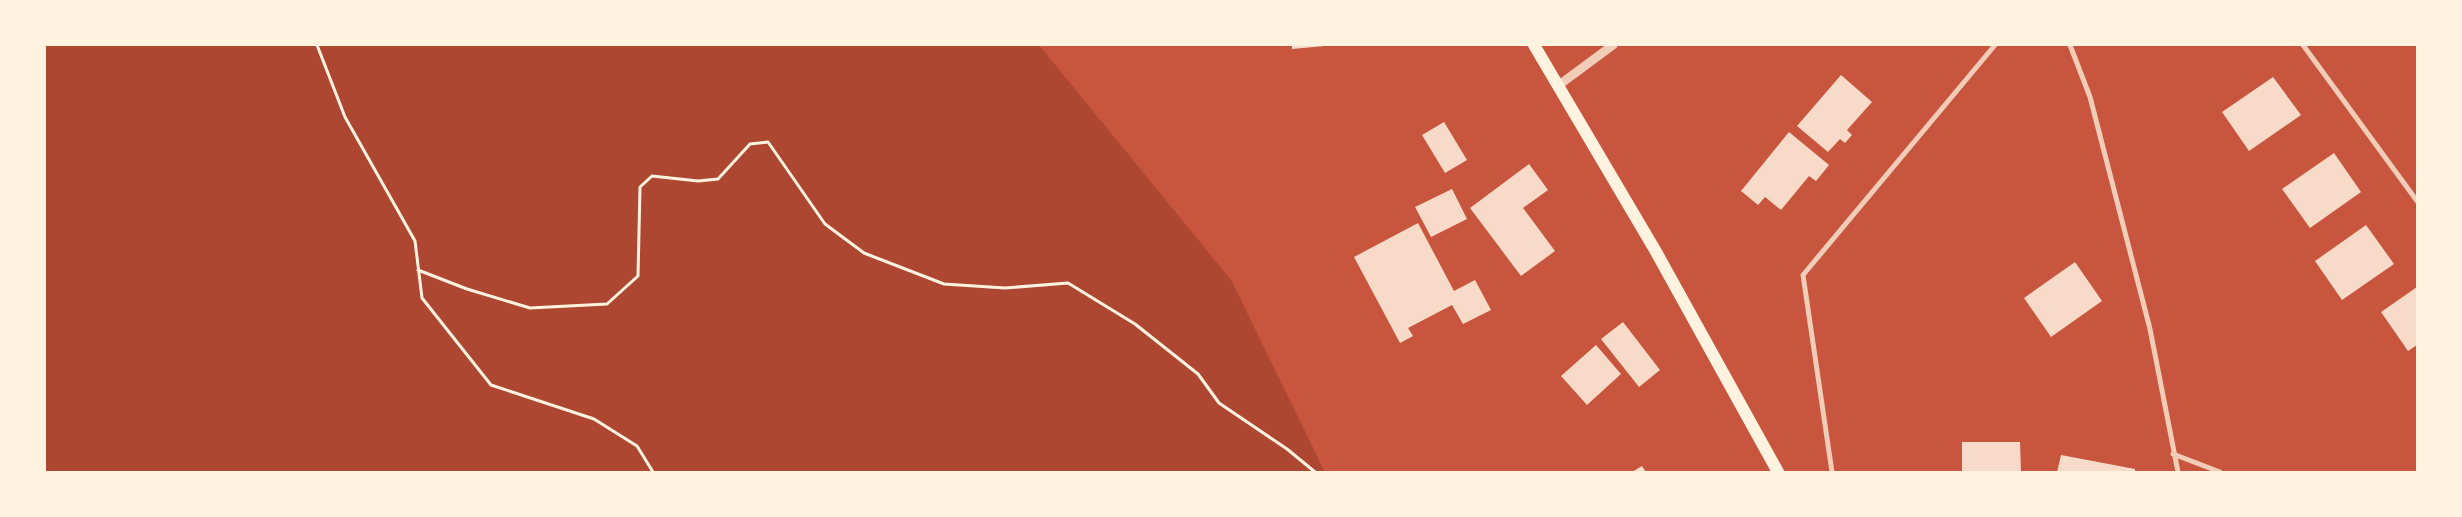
<svg xmlns="http://www.w3.org/2000/svg" width="2462" height="517" font-family="'Archivo Narrow',sans-serif">
  <rect width="100%" height="100%" fill="#c8553d"/>
  <path fill="#ae4732" d="M45,45H1039L1231,280L1325,472H45Z"/>
  <path fill="#f7dbc8" d="M1292,45H1325V46L1292,49Z
    M1841,75L1872,102L1847,130L1852,135L1845,143L1840,139L1828,152L1797,126Z
    M2273,77L2301,115L2249,151L2222,112Z
    M1444,122L1467,160L1445,173L1422,135Z
    M1789,132L1829,165L1816,181L1809,176L1781,210L1765,197L1758,205L1741,191Z
    M2334,153L2361,192L2310,228L2282,189Z
    M1529,164L1548,190L1523,208L1555,251L1521,276L1470,208Z
    M1452,189L1467,219L1431,237L1415,207Z
    M1418,223L1454,291L1475,280L1491,310L1463,324L1452,305L1408,328L1413,336L1400,343L1354,257Z
    M2366,225L2394,264L2342,300L2315,261Z
    M2075,262L2102,301L2051,337L2024,298Z
    M2417,287V345L2408,351L2381,312Z
    M1623,322L1660,370L1639,387L1601,339Z
    M1596,345L1621,374L1587,405L1561,376Z
    M1962,442H2020L2021,472H1962Z
    M2061,455L2135,469V472H2057Z
    M1642,466L1646,472H1632Z"/>
  <g fill="none" stroke-linecap="round" stroke-linejoin="round">
    <path stroke="#fff3e0" stroke-width="3" d="M317,45L345,117L415,241L422,298L491,385L594,419L637,446L653,472
      M418,270L467,289L530,308L607,304L638,276L640,187L652,176L698,181L718,179L750,144L768,142L825,224L864,253L944,284L1005,288L1068,283L1135,324L1198,374L1219,403L1287,449L1315,472"/>
    <path stroke="#f1ccb7" stroke-width="5" d="M2070,45L2090,97L2150,329L2178,472
      M2303,45L2417,201
      M2173,454L2220,472
      M1832,472L1803,275L1995,45"/>
    <path stroke="#f1ccb7" stroke-width="9" d="M1559,85L1613,45"/>
    <path stroke="#fff3e0" stroke-width="12" d="M1534,45L1655,250L1778,472"/>
  </g>
  <rect width="2462" height="517" fill="none" stroke="#fff3e0" stroke-width="92"/>
</svg>
